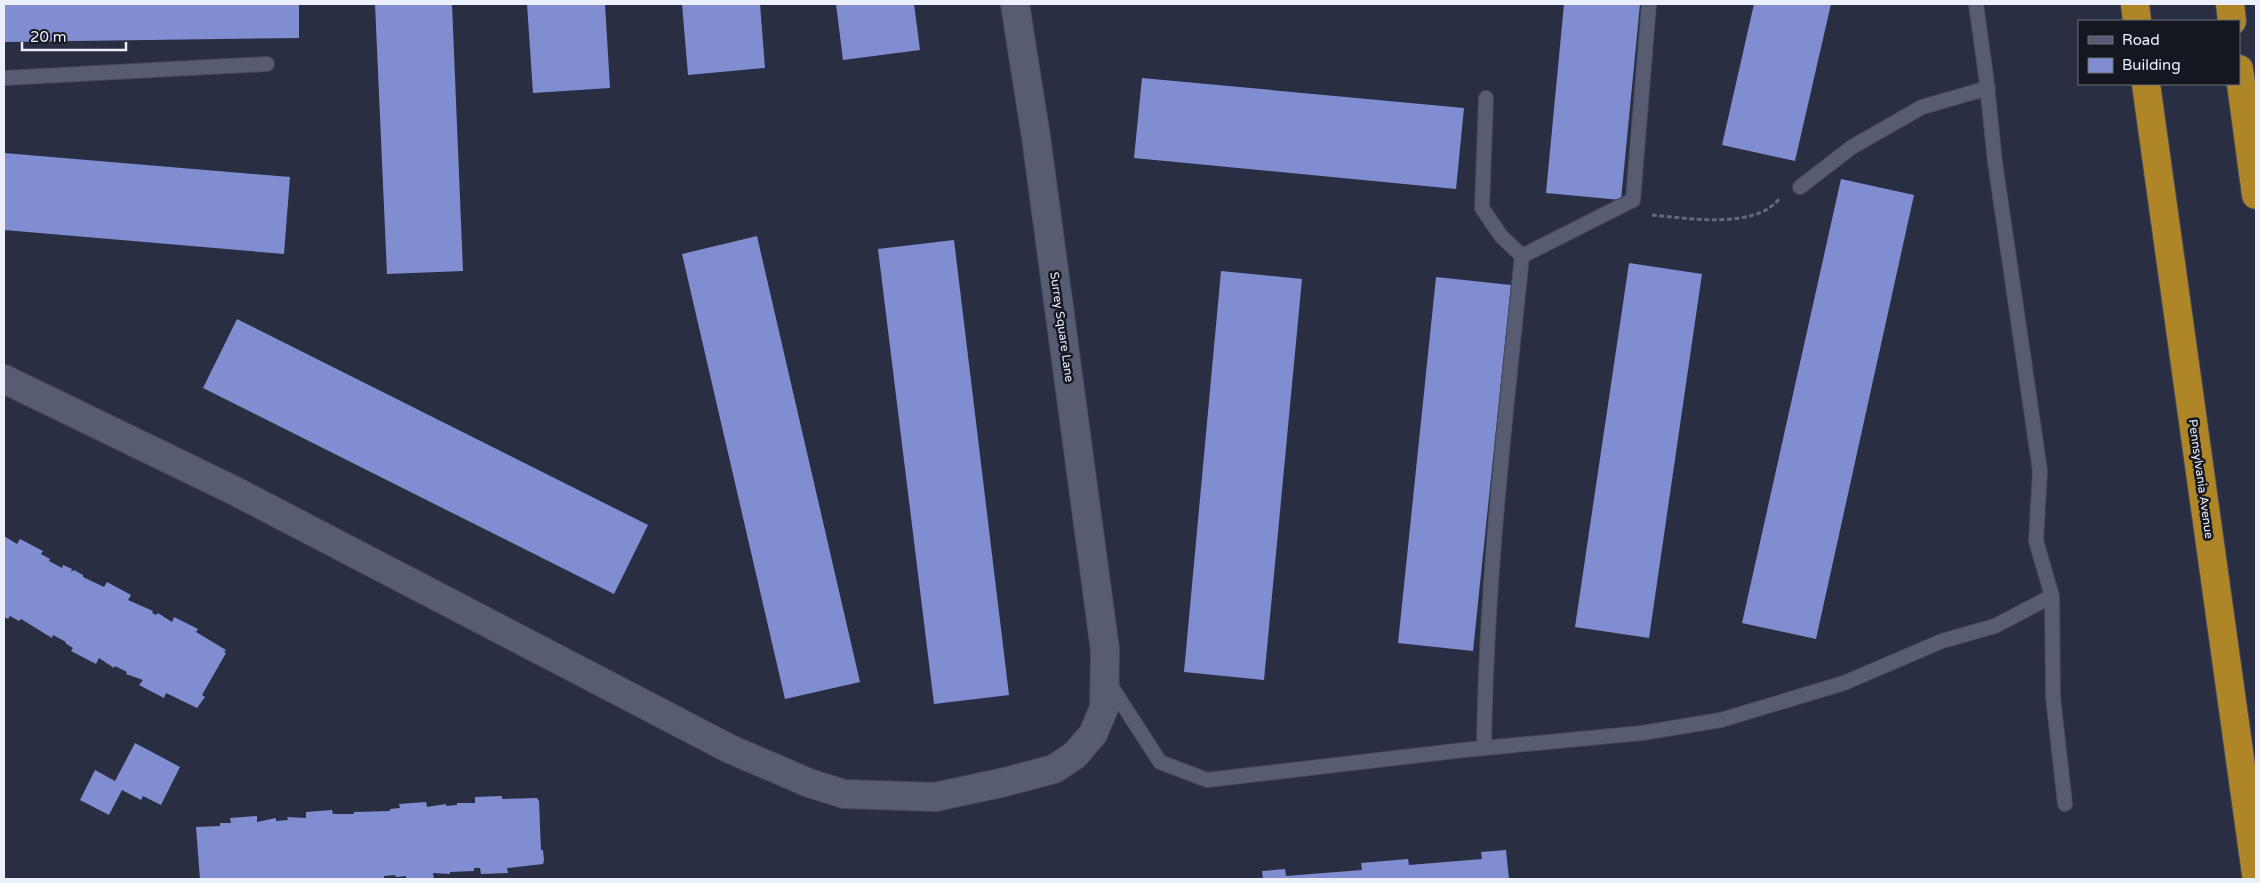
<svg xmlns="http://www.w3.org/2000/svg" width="2260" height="883" font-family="'Varela Round',sans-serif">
  <rect width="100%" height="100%" fill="#2a2e43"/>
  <path fill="#808dd1" d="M4,4H299V38L4,42Z
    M375,4H452L463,271L387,274Z
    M527,4H605L610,88L533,93Z
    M682,4H760L765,68L688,75Z
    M836,4H914L920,50L843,60Z
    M1564,4H1640L1621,200L1546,193Z
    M1754,4H1831L1795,161L1722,145Z
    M1142,78L1464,108L1456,189L1134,158Z
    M4,153L290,177L284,254L4,230Z
    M1841,179L1914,195L1816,639L1742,623Z
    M757,236L860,682L785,699L682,254Z
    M954,240L1009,695L934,704L878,249Z
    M1629,263L1702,274L1649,638L1575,627Z
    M1221,271L1302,279L1264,680L1184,672Z
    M1436,277L1511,285L1473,651L1398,643Z
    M237,319L648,525L614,594L203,388Z
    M4,536L17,544L20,539L43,551L41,554L50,559L49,561L62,568L63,565L72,569L71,572L74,570L83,575V577L104,587L107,582L131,595L128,600L153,611L152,613L156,615L158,613L172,622L174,617L198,629L196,632L226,650L224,652L226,653L202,695L205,697L197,708L166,693L164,698L139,685L143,680L126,674L127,672L115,666L114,668L99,658L96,664L71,651L73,648L65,643L66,642L53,635L52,638L21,619L19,621L10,616L8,619L4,617Z
    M135,743L180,767L161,805L143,796L141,800L122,790L109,815L80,800L95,770L115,781Z
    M502,796V799L537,798L539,801L541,850H543L544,860L543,864L507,868L508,873L481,874L480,868H474V871L450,872V874L433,873L434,879H406V876L396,877L395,875L384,876V879H200L196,827L220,826V823H231L230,818L257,816V822L276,818V821L288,820L287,817L306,818V812L332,810L333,814H354V812L390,811V809L400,808L399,804L426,802L427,807L446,804V806L457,805V803H475V797Z
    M1506,850L1509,879H1263L1262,871L1285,869L1286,876L1362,870L1361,863L1408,859L1409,865L1482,859L1481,852Z"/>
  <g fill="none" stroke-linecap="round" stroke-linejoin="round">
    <g stroke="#474a5c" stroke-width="16">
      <path id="lane" d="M4,78L267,64
        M1800,187L1852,147L1922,107L1988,88
        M1522,256L1633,200L1649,4
        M2052,596L2053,697L2065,804
        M1109,683L1160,762L1207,780L1464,750L1642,733L1721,720L1844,683L1942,641L1995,626L2052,596L2036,541L2040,471L1995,162L1986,76L1976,4
        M1484,748C1486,583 1505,421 1522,256L1501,236L1482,208L1486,98"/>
    </g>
    <g stroke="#474a5c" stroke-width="30">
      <path id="street" d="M4,379L235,491L730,749L809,783L844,794L935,797L1005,782L1054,769L1075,755L1093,734L1104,708L1105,650L1036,137L1015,4"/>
    </g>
    <g stroke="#474a5c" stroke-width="30">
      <path id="highway" d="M2135,4L2137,21
        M2230,4L2232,21
        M2239,69L2256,195
        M2146,84L2256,874"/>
    </g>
    <path stroke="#65697c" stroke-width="3" stroke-dasharray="5 2.5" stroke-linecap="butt" d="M1652,215C1687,218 1754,230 1779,199"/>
    <use href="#lane" stroke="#575c73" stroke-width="14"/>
    <use href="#street" stroke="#575c73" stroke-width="28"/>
    <use href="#highway" stroke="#af8627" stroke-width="28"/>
  </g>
  <g text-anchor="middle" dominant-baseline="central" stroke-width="5" stroke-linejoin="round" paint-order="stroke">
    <g font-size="12" fill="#ecf0fd" stroke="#151720">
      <text transform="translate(1062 327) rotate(82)">Surrey Square Lane</text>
      <text transform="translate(2201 479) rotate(82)">Pennsylvania Avenue</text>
    </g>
  </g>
  <rect width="2260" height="883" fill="none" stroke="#ecf0fd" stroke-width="10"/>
  <rect x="2078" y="20" width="162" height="65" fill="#151720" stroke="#6b6e78"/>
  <rect x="2088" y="36" width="25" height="8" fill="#575c73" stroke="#6b6e78"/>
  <text x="2122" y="45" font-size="15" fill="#ecf0fd">Road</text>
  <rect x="2088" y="58" width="25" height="15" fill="#808dd1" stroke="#6b6e78"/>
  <text x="2122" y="70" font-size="15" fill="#ecf0fd">Building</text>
  <path d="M22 42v8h104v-8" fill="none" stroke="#ecf0fd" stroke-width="2.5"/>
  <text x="30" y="42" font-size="15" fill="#ecf0fd" stroke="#151720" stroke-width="4" paint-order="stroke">20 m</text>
</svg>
